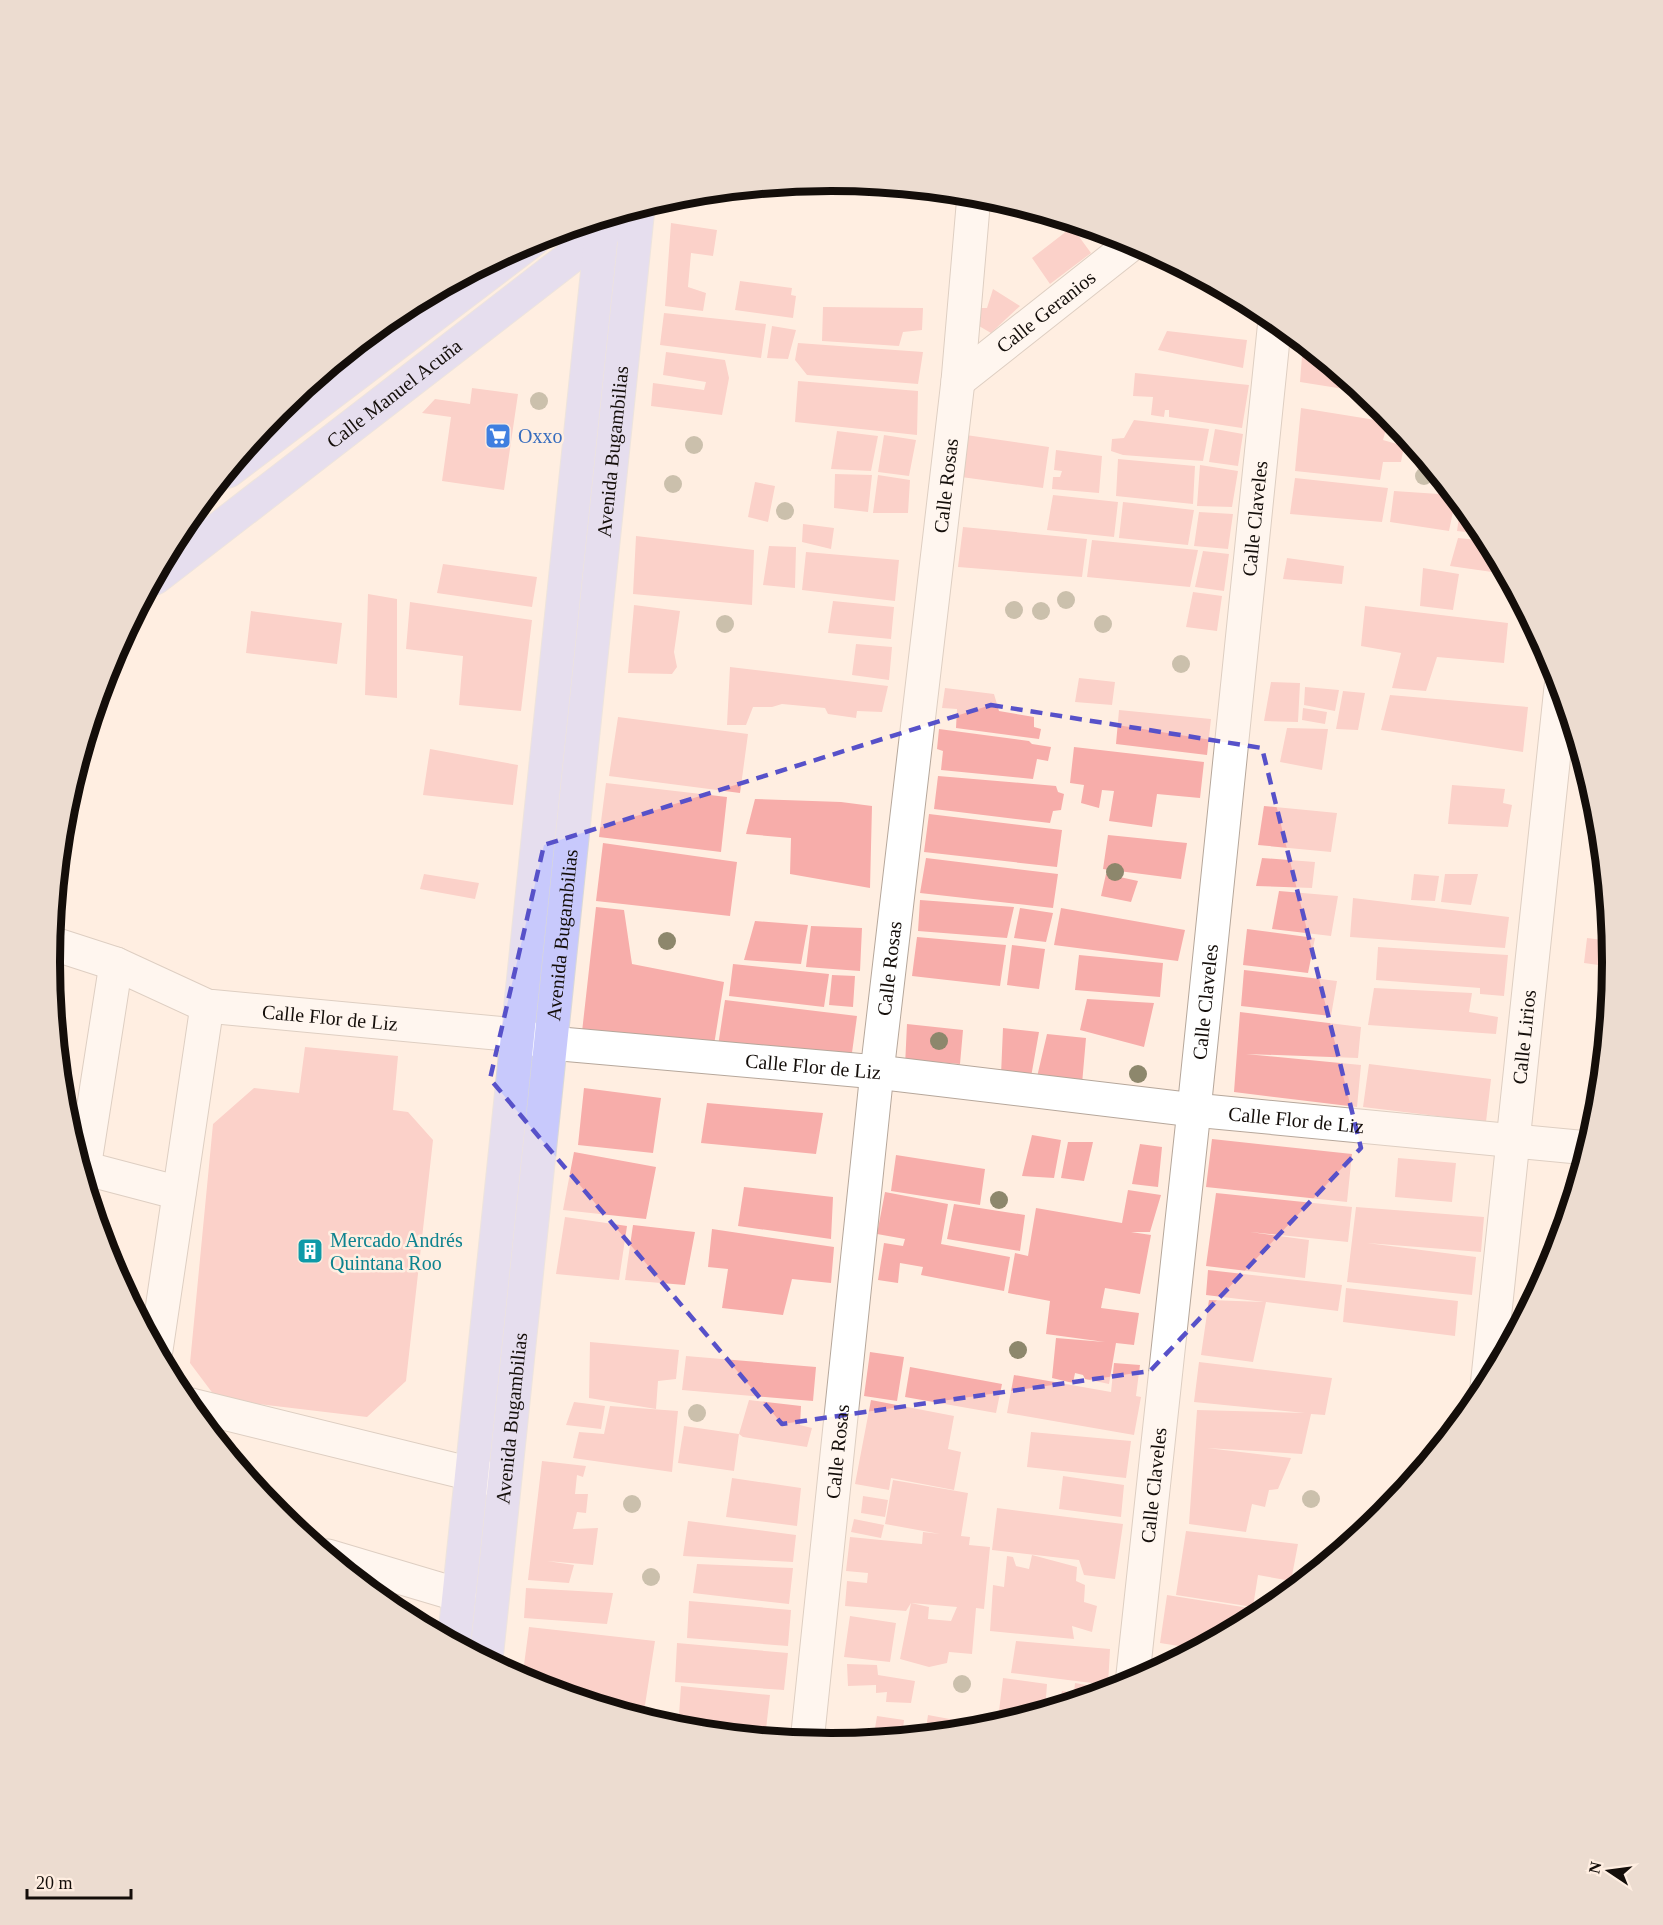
<svg xmlns="http://www.w3.org/2000/svg" width="1663" height="1925" font-family="'Times New Roman',serif">
  <rect width="100%" height="100%" fill="#ffeee1"/>
  <path fill="#f7adaa" d="M671,223L717,230L713,256L691,253L688,287L706,293L703,311L665,306Z
    M1072,227L1091,253L1050,284L1032,258Z
    M740,281L792,288L791,295L796,296L793,318L735,310Z
    M993,289L1020,306L991,333L979,326L981,308H987Z
    M823,307L923,308L922,330L903,332L899,346L822,341Z
    M664,313L766,324L761,358L660,345Z
    M772,326L796,330L788,359L767,358Z
    M1167,331L1247,340L1243,368L1158,350Z
    M798,343L923,352L918,384L807,375L795,360Z
    M1303,343L1363,392L1300,382Z
    M666,352L725,360L729,378L722,415L651,406L653,383L704,390L706,382L663,375Z
    M1135,373L1249,385L1242,428L1169,417V410H1165L1164,417L1151,415L1153,397L1133,396Z
    M798,381L918,391L917,435L795,422Z
    M472,388L518,394L504,490L442,481L451,417L422,413L435,399L470,404Z
    M1301,408L1388,422L1383,440L1404,446L1401,462H1383L1380,480L1295,471Z
    M1134,420L1209,429L1203,461L1123,455L1111,451L1112,439L1124,438Z
    M1215,429L1243,434L1238,466L1209,462Z
    M837,431L878,436L871,471L831,469Z
    M959,434L1049,447L1043,488L954,476Z
    M884,435L916,440L909,476L878,472Z
    M1056,450L1102,456L1099,493L1052,489L1053,477H1060L1062,471L1054,470Z
    M1118,459L1195,466L1193,504L1116,496Z
    M1200,465L1238,471L1232,507L1197,506Z
    M835,474L872,475L868,512L834,508Z
    M878,475L910,480L908,513H873Z
    M1295,478L1388,488L1382,522L1290,514Z
    M755,482L775,486L768,522L748,517Z
    M1394,491L1454,495L1456,497L1449,531L1390,522Z
    M1053,495L1118,502L1114,537L1047,530Z
    M1123,502L1194,510L1188,545L1119,538Z
    M1461,503L1482,528L1485,534L1457,531Z
    M1199,512L1233,514L1228,549L1194,546Z
    M803,524L834,528L831,549L802,542Z
    M963,527L1087,539L1082,577L958,567Z
    M636,536L754,550L752,605L633,594Z
    M1458,538L1489,541L1506,574L1450,566Z
    M1092,540L1198,550L1190,587L1087,577Z
    M769,546L796,547L795,588L763,585Z
    M1203,551L1229,554L1224,591L1195,587Z
    M806,552L899,560L895,601L802,590Z
    M1287,558L1344,566L1342,584L1283,579Z
    M443,564L537,577L532,607L437,593Z
    M1423,568L1459,574L1453,610L1420,606Z
    M1193,592L1222,596L1217,631L1186,627Z
    M368,594L397,599V698L365,695Z
    M833,601L894,607L891,639L828,633Z
    M410,602L532,620L521,711L459,705L463,656L406,649Z
    M634,605L680,611L674,652L677,667L672,674L628,673Z
    M1365,606L1508,623L1504,663L1437,657L1426,691L1392,688L1401,653L1361,646Z
    M251,611L342,623L337,664L246,653Z
    M856,644L892,647L889,680L852,675Z
    M730,667L888,686L882,712L857,711L856,718L828,714L825,708L782,704L772,707H753L746,725H727Z
    M1079,678L1115,682L1112,705L1075,702Z
    M1271,682L1300,683L1298,722L1264,721Z
    M1305,687L1339,690L1335,711L1304,705Z
    M945,688L994,694L999,711L1034,717V727L1041,729L1039,739L956,728L957,709L942,708Z
    M1343,691L1365,693L1358,730L1336,729Z
    M1390,695L1528,707L1523,752L1381,730Z
    M1303,708L1327,712L1325,724L1302,720Z
    M1119,710L1211,719L1207,755L1116,744Z
    M618,717L748,734L740,793L609,776Z
    M1287,728L1328,729L1322,770L1280,762Z
    M939,729L1029,741L1032,744L1051,747L1048,761L1037,759L1033,779L941,770L943,751L937,749Z
    M1074,747L1204,762L1200,798L1157,794L1152,827L1109,821L1114,791L1102,790L1099,808L1081,803L1084,785L1070,783Z
    M430,749L518,765L513,805L423,795Z
    M938,776L1056,786L1058,792L1064,794L1061,810L1053,811L1050,823L934,809Z
    M606,783L727,797L721,852L599,837Z
    M1452,785L1505,789L1503,803L1512,805L1508,827L1448,824Z
    M755,799L841,802L872,806L870,888L790,874L791,838L746,834Z
    M1264,806L1337,813L1331,852L1258,845Z
    M929,814L1062,830L1057,867L924,852Z
    M1108,835L1187,843L1181,879L1103,869Z
    M603,843L737,862L730,916L596,901Z
    M926,858L1058,874L1053,908L920,893Z
    M1262,858L1315,862L1312,888L1256,886Z
    M424,874L479,883L475,899L420,889Z
    M1106,874L1138,881L1131,902L1101,896Z
    M1414,874L1439,876L1435,901L1411,900Z
    M1445,874H1478L1471,905L1441,902Z
    M1279,891L1338,896L1331,936L1272,929Z
    M1353,898L1509,917L1505,948L1350,937Z
    M920,900L1014,907L1007,938L918,931Z
    M596,907L624,910L632,964L724,982L714,1045L582,1032Z
    M1020,908L1053,913L1046,942L1014,938Z
    M1061,908L1185,930L1178,961L1054,945Z
    M755,921L808,925L801,964L744,960Z
    M811,926L862,928L860,971L806,967Z
    M1247,929L1315,938L1308,973L1243,965Z
    M917,937L1006,945L1000,986L912,976Z
    M1587,938L1611,941L1613,967L1584,963Z
    M1012,945L1045,949L1039,989L1007,985Z
    M1378,947L1508,955L1504,996L1480,994V988L1376,980Z
    M1079,955L1163,963L1160,997L1075,990Z
    M733,964L829,974L824,1007L729,996Z
    M1244,970L1337,981L1331,1016L1241,1006Z
    M832,975L855,976L853,1007L829,1005Z
    M1374,988L1472,993L1469,1012L1498,1017L1496,1034L1368,1025Z
    M1087,999L1154,1003L1144,1047L1080,1030Z
    M725,1000L857,1016L851,1060L718,1046Z
    M1240,1012L1361,1027L1358,1058L1246,1054L1361,1065L1357,1107L1234,1092Z
    M907,1024L963,1030L960,1064L935,1062L928,1068L905,1066Z
    M1003,1028L1039,1032L1031,1077L1001,1075Z
    M1047,1034L1086,1038L1082,1084L1037,1077Z
    M305,1047L398,1056L393,1110L408,1112L433,1140L406,1381L367,1417L217,1399L190,1363L213,1124L254,1088L299,1093Z
    M1369,1064L1491,1079L1486,1122L1363,1107Z
    M584,1088L661,1098L653,1153L578,1145Z
    M707,1103L823,1113L816,1154L701,1143Z
    M1032,1135L1061,1140L1054,1178L1022,1176Z
    M1212,1139L1352,1154L1347,1202L1206,1187Z
    M1068,1142H1093L1084,1181L1061,1178Z
    M1140,1144L1162,1147L1158,1187L1132,1184Z
    M574,1152L656,1167L646,1219L563,1210Z
    M896,1155L985,1169L980,1205L891,1191Z
    M1398,1158L1456,1163L1452,1202L1395,1197Z
    M744,1187L833,1197L831,1239L738,1226Z
    M1128,1190L1161,1195L1150,1232H1131L1151,1235L1140,1294L1105,1288L1101,1308L1139,1313L1134,1345L1116,1343L1109,1384L1085,1379L1083,1375L1075,1373L1073,1383L1052,1378L1056,1338L1105,1342L1046,1334L1050,1301L1008,1293L1015,1253L1028,1256L1036,1208L1122,1223Z
    M885,1192L948,1204L941,1244L1010,1257L1004,1291L921,1275L923,1267L900,1263L898,1283L878,1280L884,1243L903,1246L905,1239L877,1234Z
    M1216,1193L1352,1207L1348,1242L1250,1232L1309,1240L1305,1278L1206,1266Z
    M954,1204L1025,1215L1020,1251L947,1239Z
    M1356,1207L1484,1217L1481,1252L1367,1243L1476,1257L1472,1295L1347,1282Z
    M565,1217L627,1226L619,1280L556,1274Z
    M633,1225L695,1232L685,1285L625,1280Z
    M712,1229L834,1247L831,1283L792,1279L783,1315L722,1308L728,1269L708,1267Z
    M1208,1270L1342,1285L1338,1311L1266,1302L1253,1362L1201,1355L1209,1300L1264,1302L1206,1295Z
    M1346,1288L1458,1301L1455,1336L1343,1322Z
    M590,1342L679,1350L676,1379L658,1381L656,1409L589,1398Z
    M870,1352L904,1357L897,1401L864,1396Z
    M686,1356L816,1367L813,1401L682,1390Z
    M1199,1362L1332,1378L1325,1415L1311,1414L1302,1454L1207,1448L1291,1458L1278,1489L1269,1490L1265,1507L1252,1504L1246,1532L1189,1524L1197,1410L1305,1413L1194,1402Z
    M1114,1363L1140,1365L1136,1396L1141,1397L1134,1435L1007,1413L1014,1375L1111,1392Z
    M910,1367L1002,1384L996,1413L905,1397Z
    M749,1400L801,1406L800,1425L812,1428L807,1447L743,1437L739,1434Z
    M871,1400L954,1416L948,1449L961,1452L954,1490L891,1478L889,1490L855,1484Z
    M574,1402L605,1406L601,1429L566,1425Z
    M610,1406L678,1411L672,1472L573,1458L579,1432L604,1434Z
    M684,1426L739,1434L734,1471L678,1463Z
    M1031,1432L1131,1441L1126,1478L1027,1467Z
    M542,1461L586,1466L583,1477L577,1475L575,1494H588L586,1513L577,1512L573,1529L598,1528L593,1565L547,1561L574,1565L569,1583L528,1580Z
    M1063,1476L1124,1485L1121,1517L1059,1509Z
    M732,1478L801,1488L797,1526L726,1517Z
    M893,1480L968,1493L961,1536L970,1537L969,1545L990,1547L984,1609L976,1608L972,1654L949,1652L947,1663L929,1667L900,1659L911,1603L929,1607L928,1619L951,1621L957,1607L911,1603L906,1611L845,1606L847,1581L867,1583L868,1573L846,1571L850,1537L922,1544L923,1532L940,1534L885,1524Z
    M863,1496L888,1500L885,1517L861,1513Z
    M997,1508L1123,1524L1115,1579L1084,1575L1079,1560L992,1550Z
    M854,1519L884,1525L881,1538L851,1532Z
    M688,1521L796,1535L793,1562L683,1556Z
    M1186,1531L1298,1544L1291,1581L1258,1575L1253,1607L1176,1595Z
    M1032,1555L1077,1567L1076,1581L1085,1585L1084,1602L1097,1606L1092,1632L1072,1626L1074,1639L990,1631L993,1585L1004,1587L1007,1556L1013,1557L1016,1566L1029,1569Z
    M697,1564L793,1568L789,1604L693,1593Z
    M526,1588L613,1593L607,1624L524,1618Z
    M1167,1595L1268,1611L1198,1649L1160,1643Z
    M689,1601L791,1610L788,1646L687,1638Z
    M850,1616L896,1623L890,1662L844,1657Z
    M529,1627L655,1641L643,1718L532,1685L522,1680Z
    M1016,1641L1110,1649L1108,1685L1011,1673Z
    M677,1643L788,1653L784,1690L675,1682Z
    M847,1664L877,1665L878,1675L915,1681L911,1703L886,1702L887,1692L876,1693V1685L848,1686Z
    M1003,1678L1047,1684L1045,1711L1031,1715L999,1711Z
    M1075,1683L1092,1686L1090,1693L1098,1695L1066,1705V1702L1060,1701L1062,1691L1074,1693Z
    M681,1686L770,1695L766,1729H772L771,1738L678,1729Z
    M928,1715L955,1720L954,1732L925,1735Z
    M877,1716L904,1720L903,1729L911,1730V1737L873,1740Z
    M834,1736L863,1741L833,1744Z"/>
  <g fill="none" stroke-linecap="round" stroke-linejoin="round">
    <g stroke="#b6a79b" stroke-width="35">
      <g id="minor">
        <path id="s1" d="M958,381L1134,242"/>
        <path id="s2" d="M51,943L116,964L207,1006L516,1035L550,1043L877,1072L1194,1110L1588,1148"/>
        <path d="M80,1167L179,1193"/>
        <path d="M83,1175L116,964"/>
        <path d="M156,1350L207,1006"/>
        <path id="s3" d="M1487,1387L1561,687"/>
        <path d="M187,1404L500,1481"/>
        <path d="M328,1556L459,1595"/>
        <path id="s4" d="M1132,1684L1194,1110L1275,320"/>
        <path id="s5" d="M807,1742L877,1072L958,381L974,195"/>
      </g>
    </g>
    <g stroke="#d9d8d8" stroke-width="35">
      <g id="major">
        <path d="M228,471L534,239"/>
        <path id="s6" d="M155,578L612,225"/>
        <path d="M454,1643L603,219"/>
        <path id="s7" d="M486,1660L638,208"/>
      </g>
    </g>
    <use href="#minor" stroke="#fff" stroke-width="33"/>
    <use href="#major" stroke="#c8c9fc" stroke-width="33"/>
  </g>
  <g fill="#8d876c">
    <circle cx="539" cy="401" r="9"/>
    <circle cx="694" cy="445" r="9"/>
    <circle cx="1424" cy="476" r="9"/>
    <circle cx="673" cy="484" r="9"/>
    <circle cx="785" cy="511" r="9"/>
    <circle cx="1066" cy="600" r="9"/>
    <circle cx="1014" cy="610" r="9"/>
    <circle cx="1041" cy="611" r="9"/>
    <circle cx="725" cy="624" r="9"/>
    <circle cx="1103" cy="624" r="9"/>
    <circle cx="1181" cy="664" r="9"/>
    <circle cx="1115" cy="872" r="9"/>
    <circle cx="667" cy="941" r="9"/>
    <circle cx="939" cy="1041" r="9"/>
    <circle cx="1138" cy="1074" r="9"/>
    <circle cx="999" cy="1200" r="9"/>
    <circle cx="1018" cy="1350" r="9"/>
    <circle cx="697" cy="1413" r="9"/>
    <circle cx="1311" cy="1499" r="9"/>
    <circle cx="632" cy="1504" r="9"/>
    <circle cx="651" cy="1577" r="9"/>
    <circle cx="962" cy="1684" r="9"/>
  </g>
  <path d="M0 0H1663V1925H0ZM991,705L1262,748L1361,1148L1150,1371L782,1424L490,1079L544,845Z" fill="#ffeee1" fill-opacity=".55" fill-rule="evenodd"/>
  <path fill="none" stroke="#5751c9" stroke-width="4.5" stroke-dasharray="12 8" stroke-linejoin="round" d="M991,705L1262,748L1361,1148L1150,1371L782,1424L490,1079L544,845Z"/>
  <defs>
    <g id="supermarket-square" transform="scale(1.35)"><rect x="-9" y="-9" width="18" height="18" rx="4" fill="#3f7fe0" stroke="#ffeee1"/><path d="M-6-5.5h2.5l.6 2H6L4.5 2H-2.5L-4.4-4H-6ZM-1.5 3.2a1.3 1.3 0 1 0 .1 0ZM3 3.2a1.3 1.3 0 1 0 .1 0Z" fill="#fff"/></g>
    <g id="building-square" transform="scale(1.35)"><rect x="-9" y="-9" width="18" height="18" rx="4" fill="#0f9aa8" stroke="#ffeee1"/><path d="M-4-6H4V6H1V3H-1V6H-4ZM-2.5-4.3h1.7v1.8h-1.7ZM.8-4.3h1.7v1.8H.8ZM-2.5-1h1.7V.8h-1.7ZM.8-1h1.7V.8H.8Z" fill="#fff"/></g>
  </defs>
  <g fill-rule="evenodd">
    <use href="#supermarket-square" x="498" y="436"/>
    <use href="#building-square" x="310" y="1251"/>
  </g>
  <g text-anchor="middle" dominant-baseline="central" stroke-width="5" stroke-linejoin="round" paint-order="stroke">
    <g font-size="20" fill="#140e0a" stroke="#ffeee1">
      <text stroke="none"><textPath href="#s1" startOffset="112">Calle Geranios</textPath></text>
      <text stroke="none"><textPath href="#s6" startOffset="302">Calle Manuel Acuña</textPath></text>
      <text stroke="none"><textPath href="#s7" startOffset="1215">Avenida Bugambilias</textPath></text>
      <text stroke="none"><textPath href="#s5" startOffset="1264">Calle Rosas</textPath></text>
      <text stroke="none"><textPath href="#s4" startOffset="1172">Calle Claveles</textPath></text>
      <text stroke="none"><textPath href="#s7" startOffset="729">Avenida Bugambilias</textPath></text>
      <text stroke="none"><textPath href="#s5" startOffset="778">Calle Rosas</textPath></text>
      <text stroke="none"><textPath href="#s4" startOffset="686">Calle Claveles</textPath></text>
      <text stroke="none"><textPath href="#s2" startOffset="292">Calle Flor de Liz</textPath></text>
      <text stroke="none"><textPath href="#s3" startOffset="352">Calle Lirios</textPath></text>
      <text stroke="none"><textPath href="#s2" startOffset="778">Calle Flor de Liz</textPath></text>
      <text stroke="none"><textPath href="#s2" startOffset="1264">Calle Flor de Liz</textPath></text>
      <text stroke="none"><textPath href="#s7" startOffset="243">Avenida Bugambilias</textPath></text>
      <text stroke="none"><textPath href="#s5" startOffset="292">Calle Rosas</textPath></text>
      <text stroke="none"><textPath href="#s4" startOffset="200">Calle Claveles</textPath></text>
    </g>
    <g font-size="20" fill="#366cbe" stroke="#ffeee1" text-anchor="start">
      <text x="518" y="436">Oxxo</text>
    </g>
    <g font-size="20" fill="#0d838f" stroke="#ffeee1" text-anchor="start">
      <text x="330" y="1240">Mercado Andrés<tspan x="330" dy="23">Quintana Roo</tspan></text>
    </g>
  </g>
  <path d="M0 0H1663V1925H0ZM60 962a771 771 0 1 1 1542 0a771 771 0 1 1-1542 0Z" fill="#ecdcd0" fill-rule="evenodd"/>
  <path fill="none" stroke="#140e0a" stroke-width="8" d="M60 962a771 771 0 1 1 1542 0a771 771 0 1 1-1542 0Z"/>
  <g transform="translate(1609 1871) rotate(283)" stroke="#ffeee1" stroke-width="4.5" paint-order="stroke">
  <path d="M0-4.5L10 22L0 15L-10 22Z" fill="#140e0a"/>
  <text y="-9" font-size="16" font-weight="bold" text-anchor="middle" fill="#140e0a">N</text>
  </g>
  <path d="M27 1889v9h104v-9" fill="none" stroke="#140e0a" stroke-width="3"/>
  <text x="36" y="1889" font-size="18" fill="#140e0a" stroke="#ffeee1" stroke-width="4.5" paint-order="stroke">20 m</text>
</svg>
